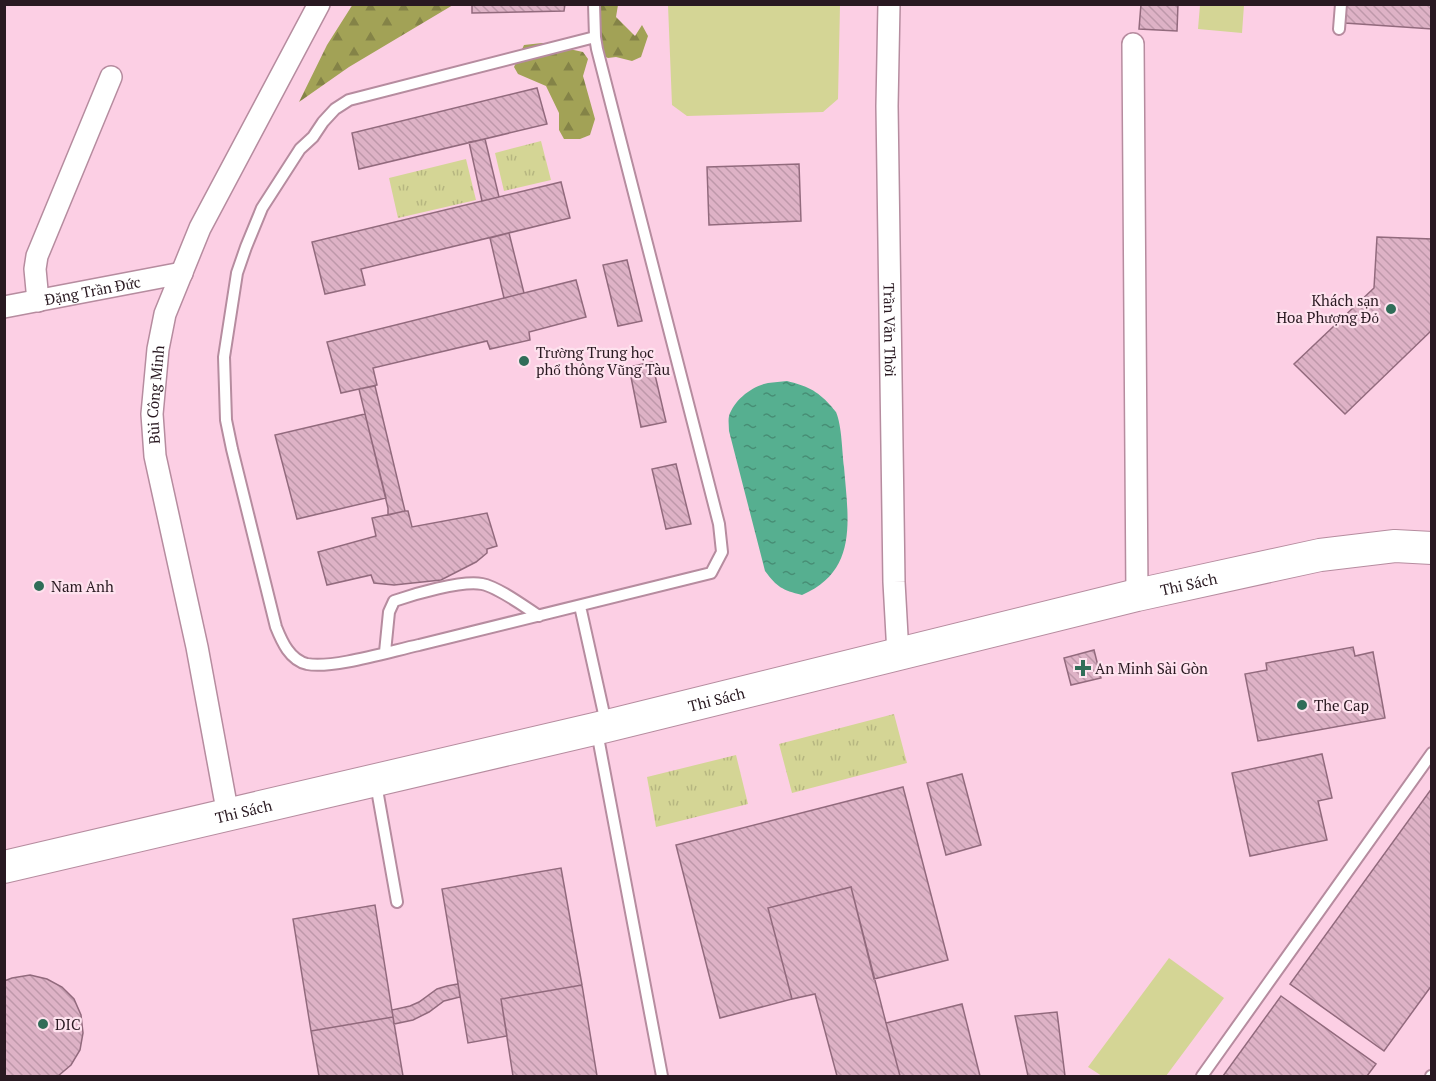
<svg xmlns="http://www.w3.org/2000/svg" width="1436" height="1081" font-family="'PT Serif',serif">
  <defs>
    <pattern id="grass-tufts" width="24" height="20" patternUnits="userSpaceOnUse" patternTransform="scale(1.5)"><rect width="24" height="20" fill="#d4d595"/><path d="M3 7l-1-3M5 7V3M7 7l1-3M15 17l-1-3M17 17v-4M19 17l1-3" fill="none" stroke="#b6b680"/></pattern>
    <pattern id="forest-firs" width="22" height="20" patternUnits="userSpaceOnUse" patternTransform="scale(1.5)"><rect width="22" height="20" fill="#a2a256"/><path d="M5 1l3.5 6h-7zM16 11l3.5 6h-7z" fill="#848347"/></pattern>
    <pattern id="water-ripples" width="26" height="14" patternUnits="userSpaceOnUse" patternTransform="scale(1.5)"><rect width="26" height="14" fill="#56af90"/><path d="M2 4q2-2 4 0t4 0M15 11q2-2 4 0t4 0" fill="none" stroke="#478e75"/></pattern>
    <pattern id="building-back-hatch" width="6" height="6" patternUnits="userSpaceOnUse" patternTransform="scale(1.5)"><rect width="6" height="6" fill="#deb2c6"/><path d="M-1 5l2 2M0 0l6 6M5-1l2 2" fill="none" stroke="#be98aa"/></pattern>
  </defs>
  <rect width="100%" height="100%" fill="#fccfe4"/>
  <path fill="url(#grass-tufts)" d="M541,141L551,180L504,191L495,153Z
    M466,159L476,200L398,218L389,178Z
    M894,714L907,763L792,793L779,744Z
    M736,755L748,804L656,827L647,777Z"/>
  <path fill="url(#forest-firs)" d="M353,4L453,5L349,67L299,102L327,45Z
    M596,5H618L616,17L635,36L642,25L648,36L641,57L632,61L616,57L608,58L594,52Z
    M542,43L583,52L588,59L583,76L595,119L590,135L580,139H564L559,130V113L546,86L518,74L514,67L524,45Z"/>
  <path fill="#d4d595" d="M668,5H840L838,99L823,112L687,116L672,105Z
    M1200,5H1244L1242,33L1198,29Z
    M1169,958L1224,998L1166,1076H1102L1088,1067Z"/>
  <path fill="url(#water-ripples)" d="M787,381C806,386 817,390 830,405C832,407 835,411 836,412C842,426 842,452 844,467C848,518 859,571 802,595C782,590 777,587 765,571L729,431C729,426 728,421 729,416C734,400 752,386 768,383C774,382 781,382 787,381Z"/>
  <path fill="url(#building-back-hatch)" stroke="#926a7d" stroke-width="1.5" d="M472,4H565L564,11L472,13Z
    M1141,4H1178L1177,31L1139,29Z
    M1346,4H1432V29L1345,23Z
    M537,88L547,124L359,169L352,133Z
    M485,139L499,197L482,201L469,142Z
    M799,164L801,221L709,225L707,167Z
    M561,182L570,218L361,269L365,285L325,294L312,242Z
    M509,233L524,293L504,298L490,238Z
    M1377,237L1432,239V330L1345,414L1294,364L1374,288Z
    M627,260L642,321L618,326L603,265Z
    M576,280L586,317L529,332L530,340L490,349L487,341L373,368L377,385L341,393L327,342Z
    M652,362L666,422L641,427L629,367Z
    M375,386L405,511L388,515V508L359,389Z
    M365,414L386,498L297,519L275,435Z
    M676,464L691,524L666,529L652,469Z
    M405,511H408L412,527L487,513L497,546L487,549V553L476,562L441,580L394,585L374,583L371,575L327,585L318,552L376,536L372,518Z
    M1353,647L1355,656L1373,652L1385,718L1258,741L1245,674L1267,670L1266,663Z
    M1094,650L1101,678L1071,685L1064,658Z
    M1322,754L1332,798L1318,801L1327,840L1250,856L1232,773Z
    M962,774L981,845L946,855L927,783Z
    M903,787L948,960L874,979L851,887L768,908L792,999L720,1018L676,845Z
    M1432,788V985L1384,1051L1290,984Z
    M561,868L582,985L501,999L507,1036L468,1043L442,889Z
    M851,887L886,1023L900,1076H837L815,994L792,999L768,908Z
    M375,905L393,1017L311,1031L293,919Z
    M30,975L47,979L62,987L74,999L81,1015L83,1033L80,1050L71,1065L58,1076H4V981L12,978Z
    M458,984L460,997L444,1001L429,1012L413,1020L394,1024L392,1010L410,1006L419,1002L437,989L447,986Z
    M582,985L597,1076H513L501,999Z
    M1281,996L1376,1064L1367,1076H1223Z
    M962,1004L980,1076H900L886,1023Z
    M1057,1012L1065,1076H1028L1015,1016Z
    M393,1017L403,1076H319L311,1031Z"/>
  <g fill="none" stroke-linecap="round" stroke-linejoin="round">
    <g stroke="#b68c9f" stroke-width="14">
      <path id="lane" d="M594,4L595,37L597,49L719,524L722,552L711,573C613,597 516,622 419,645C391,651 333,669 307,664C290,660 282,642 276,627L232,449L226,420L224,357L237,273L246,247L262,208L300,149L313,137L323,122L335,109L349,100L595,37
        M1339,29L1341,4
        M580,606L606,723
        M385,652L389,612L394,601C414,594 462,580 482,584C498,587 525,607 539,616
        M597,732L662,1076
        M376,784L397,902
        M1202,1076L1432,753
        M1431,1076H1432"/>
    </g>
    <g stroke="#b68c9f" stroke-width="24">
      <g id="street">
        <path id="s1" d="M889,4L887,106L894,582L898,654"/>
        <path d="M1133,44L1137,595"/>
        <path d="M38,301L35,269L37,256L111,77"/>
        <path id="s2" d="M4,307L182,273"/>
        <path id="s3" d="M228,815L197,647L155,456L152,414L158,349L165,314L200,228L319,4"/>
      </g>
    </g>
    <g stroke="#b68c9f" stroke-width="34">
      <g id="secondary">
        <path id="s4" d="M4,867L607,726L1137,595L1320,555L1395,546L1432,548"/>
      </g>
    </g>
    <use href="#lane" stroke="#fff" stroke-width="10"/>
    <use href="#street" stroke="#fff" stroke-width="21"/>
    <use href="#secondary" stroke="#fff" stroke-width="32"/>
  </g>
  <g fill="#306d58" stroke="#fee2ee" stroke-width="2">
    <circle cx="1391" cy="309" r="6"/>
    <circle cx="524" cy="361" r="6"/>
    <circle cx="39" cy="586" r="6"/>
    <path d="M1080 659h6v6h6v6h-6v6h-6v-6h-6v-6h6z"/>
    <circle cx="1302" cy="705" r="6"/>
    <circle cx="43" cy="1024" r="6"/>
  </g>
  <g text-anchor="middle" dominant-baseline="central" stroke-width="4.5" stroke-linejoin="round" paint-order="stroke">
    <g font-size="15" fill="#291921" stroke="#fee2ee">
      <text stroke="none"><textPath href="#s2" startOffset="90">Đặng Trần Đức</textPath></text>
      <text stroke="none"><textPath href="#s1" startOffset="326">Trần Văn Thời</textPath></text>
      <text stroke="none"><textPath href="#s3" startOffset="428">Bùi Công Minh</textPath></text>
      <text stroke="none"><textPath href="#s4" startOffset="1218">Thi Sách</textPath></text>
      <text stroke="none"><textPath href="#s4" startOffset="732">Thi Sách</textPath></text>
      <text stroke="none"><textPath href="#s4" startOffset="246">Thi Sách</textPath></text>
    </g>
    <g font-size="15" fill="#291921" stroke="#fee2ee" text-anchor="start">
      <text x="1379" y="300" text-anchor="end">Khách sạn<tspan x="1379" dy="17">Hoa Phượng Đỏ</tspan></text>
      <text x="536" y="352">Trường Trung học<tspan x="536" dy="17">phổ thông Vũng Tàu</tspan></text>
      <text x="51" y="586">Nam Anh</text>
      <text x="1095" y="668">An Minh Sài Gòn</text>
      <text x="1314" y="705">The Cap</text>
      <text x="55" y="1024">DIC</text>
    </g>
  </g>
  <rect width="1436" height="1081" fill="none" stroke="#291921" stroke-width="12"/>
</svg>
